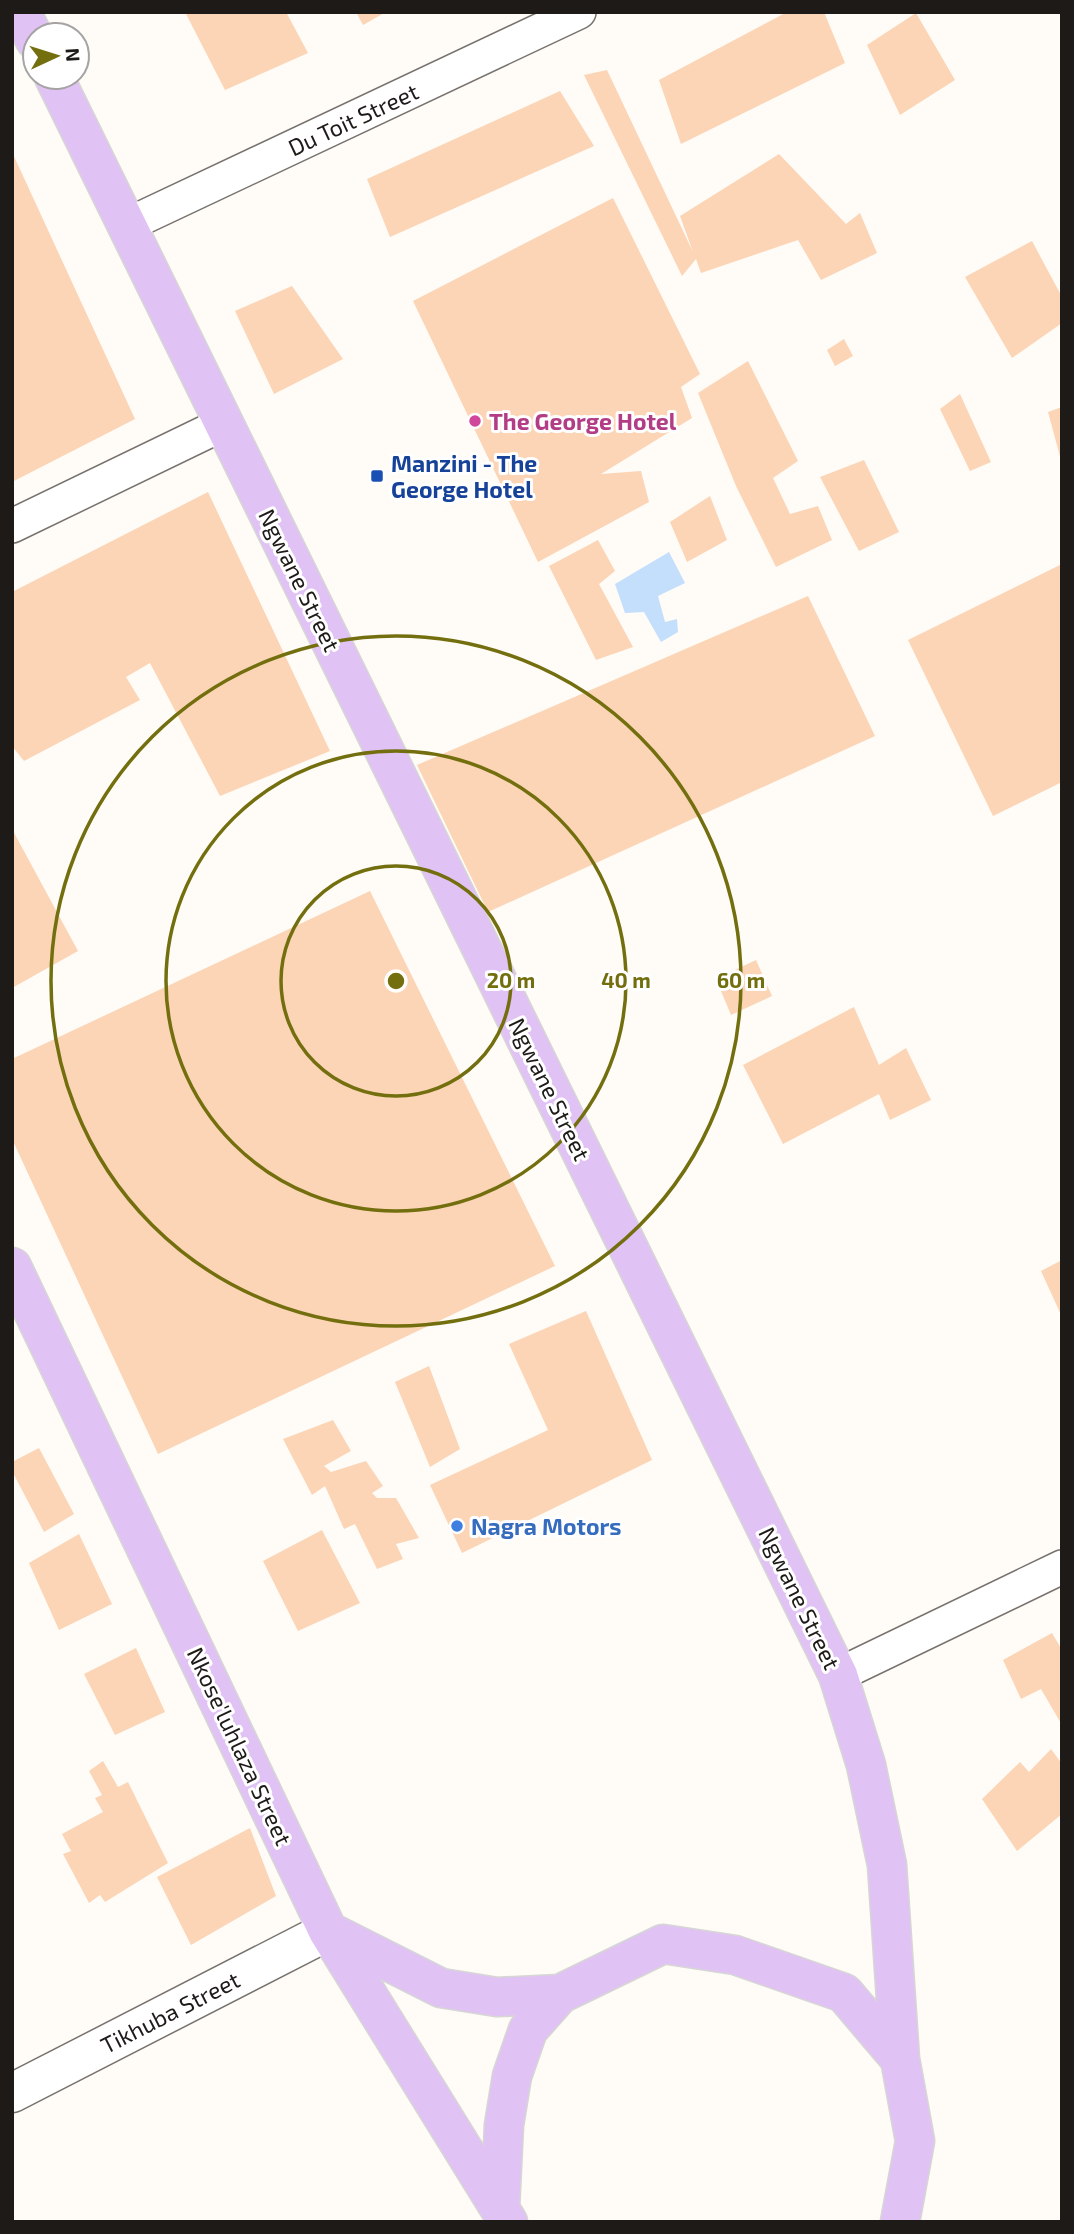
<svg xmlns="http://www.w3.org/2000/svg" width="1074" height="2234" font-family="'Exo 2',sans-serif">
  <rect width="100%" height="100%" fill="#fffbf7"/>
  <path fill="#c3dffb" d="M669,552L685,583L658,596L665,622L677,619L678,632L661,642L644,612L625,613L615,584Z"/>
  <path fill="#fbd5b5" d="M185,12H286L308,53L225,90Z
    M356,12H386L363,25Z
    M787,12H824L845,63L681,144L659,80Z
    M916,13L955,80L900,115L867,45Z
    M607,70L693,252L680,216L779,154L846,224L860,213L877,253L821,280L798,240L701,273L696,259L682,276L584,75Z
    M560,91L594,146L390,237L367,179Z
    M12,152L135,419L12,482Z
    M613,198L700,374L681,387L692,418L601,474L641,471L649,502L538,562L413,301Z
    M1032,241L1062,297V323L1012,358L965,277Z
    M292,286L343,359L274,394L235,311Z
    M844,339L853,356L835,366L827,350Z
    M748,361L798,461L773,478L790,514L818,506L832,540L776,567L736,486L698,393Z
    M960,394L991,462L970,471L940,409Z
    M1062,407V460H1061L1048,412Z
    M864,460L899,532L859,551L820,477Z
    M208,492L330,751L220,796L150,663L126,677L140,700L24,761L12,746V592Z
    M710,496L727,540L687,562L670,522Z
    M598,540L615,571L599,584L633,647L596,660L549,566Z
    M1062,564V782L993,816L908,640Z
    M808,596L875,736L488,912L417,765Z
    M12,829L78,951L12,988Z
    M370,891L555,1266L158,1454L12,1139V1059Z
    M756,960L772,996L731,1015L716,979Z
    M854,1007L879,1065L906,1048L931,1100L890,1120L879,1094L783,1144L743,1065Z
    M1062,1260V1317L1041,1271Z
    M586,1311L652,1460L462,1553L430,1485L548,1430L509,1344Z
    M429,1366L460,1449L430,1467L395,1382Z
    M333,1420L351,1451L324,1466L331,1472L366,1461L383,1486L372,1493L377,1498H396L419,1538L396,1544L403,1559L377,1569L355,1524L344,1529L325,1486L312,1495L283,1439Z
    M39,1448L74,1514L44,1532L12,1471V1462Z
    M322,1530L360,1603L298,1631L263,1561Z
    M79,1534L112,1604L59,1630L29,1563Z
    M1052,1633L1062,1650V1725L1041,1689L1021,1699L1003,1660Z
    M136,1648L165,1712L115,1735L84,1674Z
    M1051,1749L1062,1764V1814L1017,1851L982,1799L1020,1762L1029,1772Z
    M103,1761L118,1787L128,1782L168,1863L105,1902L100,1895L89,1903L63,1854L71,1851L62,1834L103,1812L95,1798L102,1795L89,1771Z
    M250,1828L276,1896L191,1945L157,1877Z"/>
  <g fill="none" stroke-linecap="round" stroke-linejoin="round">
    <g stroke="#77726d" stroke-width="36">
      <path id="street" d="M127,225L579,12
        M12,526L223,424
        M838,1675L1062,1567"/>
    </g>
    <g stroke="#77726d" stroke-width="41">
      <path id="secondary" d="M12,2093L328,1931"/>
    </g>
    <g stroke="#d6d6d5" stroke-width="41">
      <path id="primary" d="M21,12L35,40
        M54,77L838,1675L866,1765L887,1865L900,2059L915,2141L900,2222
        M12,1267L328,1931L508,2222
        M330,1932L441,1988L497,1997L560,1994
        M500,2208L504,2125L512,2076L528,2030L560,1994L663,1944L735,1955L844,1993L900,2059"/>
    </g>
    <use href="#street" stroke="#fff" stroke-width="33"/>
    <use href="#secondary" stroke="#fff" stroke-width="38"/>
    <use href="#primary" stroke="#e1c2f5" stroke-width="38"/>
  </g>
  <g fill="none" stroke="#736f0f" stroke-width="3.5">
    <circle cx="396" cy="981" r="115"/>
    <circle cx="396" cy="981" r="230"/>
    <circle cx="396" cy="981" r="345"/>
  </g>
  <circle fill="#d1479c" stroke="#fff" stroke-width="2.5" cx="475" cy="421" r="7"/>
  <rect fill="#1a4fb4" stroke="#fff" stroke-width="2.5" x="370" y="469" width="14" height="14" rx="3.5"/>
  <circle fill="#3f7fe0" stroke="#fff" stroke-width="2.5" cx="457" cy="1526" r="7"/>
  <g text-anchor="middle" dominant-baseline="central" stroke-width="6" stroke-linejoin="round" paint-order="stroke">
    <g font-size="23" fill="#1d1a18" stroke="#fff">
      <text transform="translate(353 119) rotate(-25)">Du Toit Street</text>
      <text transform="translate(300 580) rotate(64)">Ngwane Street</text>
      <text transform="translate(550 1089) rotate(64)">Ngwane Street</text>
      <text transform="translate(800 1598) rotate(64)">Ngwane Street</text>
      <text transform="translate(240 1746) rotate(65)">Nkose'luhlaza Street</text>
      <text transform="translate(170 2012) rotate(-27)">Tikhuba Street</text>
    </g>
    <g font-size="23" font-weight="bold" fill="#b23c85" stroke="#fff" text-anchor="start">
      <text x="489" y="421">The George Hotel</text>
    </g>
    <g font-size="23" font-weight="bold" fill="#164399" stroke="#fff" text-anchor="start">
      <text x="391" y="463">Manzini - The<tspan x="391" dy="26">George Hotel</tspan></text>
    </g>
    <g font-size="23" font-weight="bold" fill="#366cbe" stroke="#fff" text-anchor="start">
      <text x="471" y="1526">Nagra Motors</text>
    </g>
  </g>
  <circle cx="396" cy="981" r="10" fill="#736f0f" stroke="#fff" stroke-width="3.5"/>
  <g font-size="21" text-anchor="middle" font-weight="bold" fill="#736f0f" stroke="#fff" stroke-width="6" stroke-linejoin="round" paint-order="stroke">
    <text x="511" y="988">20 m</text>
    <text x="626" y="988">40 m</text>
    <text x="741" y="988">60 m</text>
  </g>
  <rect width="1074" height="2234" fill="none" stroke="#1d1a18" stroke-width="28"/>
  <g transform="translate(56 56) rotate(86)"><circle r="33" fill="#ffffff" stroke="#a5a3a3" stroke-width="2"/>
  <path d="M0-5L12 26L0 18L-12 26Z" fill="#736f0f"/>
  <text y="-10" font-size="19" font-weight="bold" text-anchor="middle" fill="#1d1a18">N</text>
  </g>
</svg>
